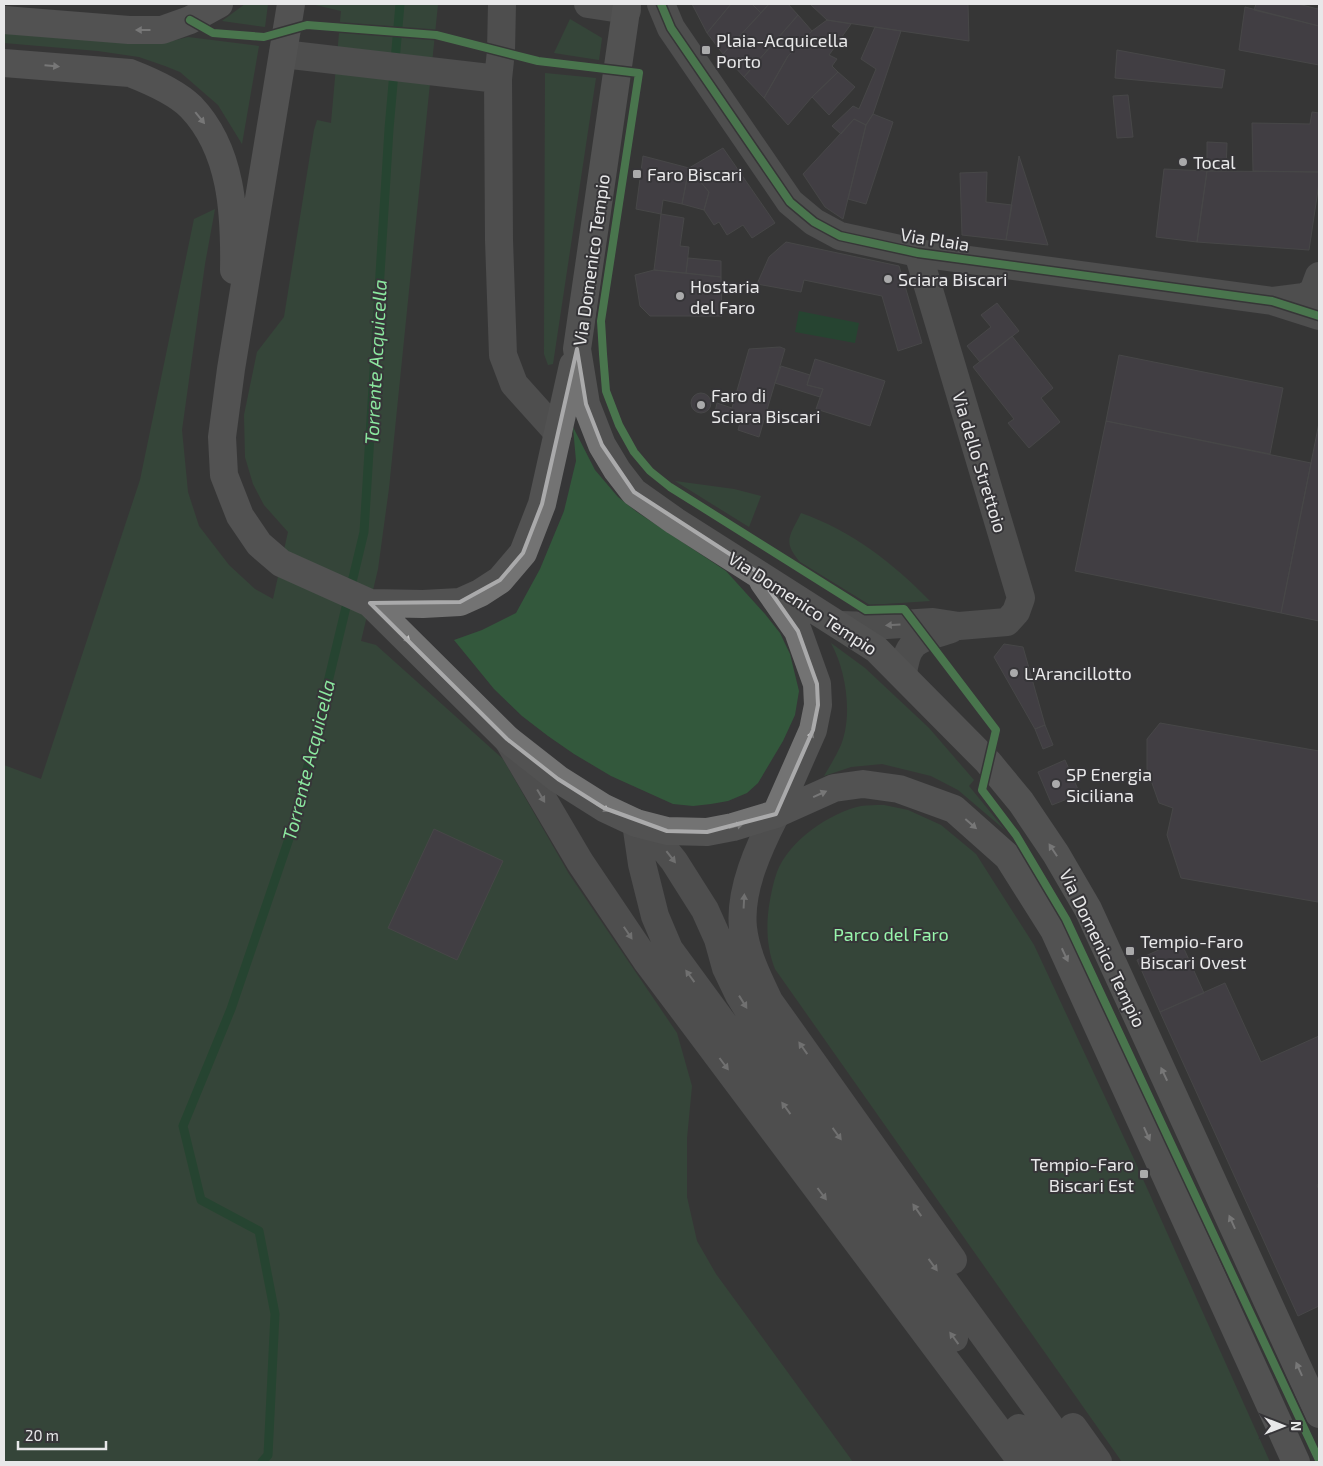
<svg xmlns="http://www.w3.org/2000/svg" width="1323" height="1466" font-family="'Exo 2',sans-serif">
  <rect width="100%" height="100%" fill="#363637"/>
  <path fill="#33583c" d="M245,4H268L265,27L222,21Z
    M311,4H438L389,488L378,569L361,641L376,645L503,759L569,874L677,1033L692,1086L687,1138V1197L697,1241L716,1274L853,1462H4V765L41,779L140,480L194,219L215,209L205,264L182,430L188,492L199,526L229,565L255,589L273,599L288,532L264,505L253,484L245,457L244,415L257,352L284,317L314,130L317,120L331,123L341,11Z
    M570,19L602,38L599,60L554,53Z
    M4,32L172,41L188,37L259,46L242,144L218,105L180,72L165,66L139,57L98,51L4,43Z
    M545,73L596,78L553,364L548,365L544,354Z
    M573,427L595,470L618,497L637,512L726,571L765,614L780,633L790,654L799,691L795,715L783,741L758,783L747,793L728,801L711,804L693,806L673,804L611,776L574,754L548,736L522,716L494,689L454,640L482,630L516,613L540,569L564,511L576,461Z
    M675,481L734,489L761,496L749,527Z
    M801,513C852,531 893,563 930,601L870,605L800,562C782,541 790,536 801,513Z
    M831,643L865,668L929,728L974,780L969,786L1005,830L958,790L931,776L882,764L851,767L824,776C830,766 836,756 841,745C853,715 846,670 831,643Z
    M884,805L908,810L941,825L976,854L1034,945L1133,1157L1270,1462H1122L775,969C767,948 766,928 769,906C771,894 773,883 777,872C789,841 829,813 861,806C868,805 876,805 884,805Z"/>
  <path fill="#13552a" d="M799,311L859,323L855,343L795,332Z"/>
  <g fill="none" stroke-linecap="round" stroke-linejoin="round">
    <path stroke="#13552a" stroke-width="9" d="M262,1462L268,1455L275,1314L259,1231L201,1200L183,1126L231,1009L294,824L364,532L389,129L400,4"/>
  </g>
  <path fill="#4e4753" stroke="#5b5b5c" d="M692,4H731L707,33Z
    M731,4H752L761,13L723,54L707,33Z
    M752,4H769L761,13Z
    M769,4H788L798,15L744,77L723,54Z
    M810,4H968L969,41L827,20Z
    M1256,4H1298L1318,9L1319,4V26L1254,10Z
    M1245,7L1319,26V65L1239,50Z
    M798,15L812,31L788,56L764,98L744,77Z
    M827,20L851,24L829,55L837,59L832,66L838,72L812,97L788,125L764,98L788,56L812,31Z
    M875,27L901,31L873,114L866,125L854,119L841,134L832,126L853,106L859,109L876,69L861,59Z
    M1117,50L1225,70L1222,88L1115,78Z
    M838,72L855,87L829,115L812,97Z
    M1128,95L1133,137L1117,138L1113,96Z
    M1312,112L1319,113V172L1253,171L1252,123L1310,124Z
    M873,114L893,122L866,204L848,199L866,125Z
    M854,119L866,125L843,219L825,207L803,174Z
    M1207,142L1227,143L1226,171H1207Z
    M723,148L775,223L752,238L743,225L727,235L719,222L714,225L704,210L709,192L689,168Z
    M643,156L689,168L682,204L663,200L661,214L636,209Z
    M1019,156L1036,208L1048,245L1006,240Z
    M689,168L709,192L704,210L682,204Z
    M1164,169L1207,171L1197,242L1156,237Z
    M1207,171L1319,172V183L1309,250L1197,242Z
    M987,172L986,202L1012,205L1006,240L962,235L960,173Z
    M661,214L684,218L680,246L689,247L686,273L654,270Z
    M786,242L899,266L922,343L898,351L882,296L804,280L801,292L757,284L769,257Z
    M688,258L721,261V277L686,273Z
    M654,270L721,277L722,316H650L640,306L635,275Z
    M997,303L1019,331L980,362L967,346L991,327L981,315Z
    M1012,336L1053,388L1041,398L1060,422L1029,448L1008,423L1014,419L973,367Z
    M780,347L785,349L759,437L738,430L741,420L715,412L717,403L732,408L749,349Z
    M1119,355L1283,388L1270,454L1106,421Z
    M815,359L885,381L870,426L816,409L823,389L807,385Z
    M781,366L810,375L807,385L823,389L820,397L775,383Z
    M691 403a10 10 0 1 1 20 0a10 10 0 1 1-20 0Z
    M1106,421L1311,463L1281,613L1075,571Z
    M1319,423V621L1281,613Z
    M1004,644L1023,647L1045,725L1035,729L994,657Z
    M1160,723L1319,751L1318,902L1181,878L1167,835L1173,808L1159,803L1147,769V739Z
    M1045,725L1053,745L1043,749L1035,729Z
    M1065,760L1080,794L1052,805L1038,772Z
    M434,829L503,861L457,960L388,928Z
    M1180,940L1204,993L1160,1012L1137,960Z
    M1225,983L1261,1062L1319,1036V1184L1317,1185L1319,1190V1306L1298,1316L1160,1012Z"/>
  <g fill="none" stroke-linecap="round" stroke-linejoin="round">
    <path stroke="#6a6a6a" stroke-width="28" d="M502,4L501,51L498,79L499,240L503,355L514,384L558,433
      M588,4L627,10
      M661,4L671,28L790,202L814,222L840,236L918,253L1272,301L1319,316
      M283,54L498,79
      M1273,301L1304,297L1313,292L1319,276
      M841,625L871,626L933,622L959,626L1007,622L1016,612L1021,598L918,253
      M903,675C907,637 920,640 951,629
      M508,740L580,862L646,960L1022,1462
      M776,814C759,847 739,890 743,928C746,954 758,978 769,1001L953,1260
      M636,823L657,840L674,861L705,910L718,939L726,968L739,995L755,1021L1076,1462
      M636,823L642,864L655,916L669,949L954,1338
      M1073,1427L1098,1462
      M1019,1428L1044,1462"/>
    <path stroke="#737373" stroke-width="28" d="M291,4L231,369L222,437L224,475L240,516L259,544L281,563L370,603L507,739L558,779L604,808L636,823L667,831L707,832L733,827L776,814L834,788L863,784L899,789L954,809L1008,857L1054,930L1296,1462
      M627,4L577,349L586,404L602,445L617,470L634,492L675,521L876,649L988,762L1021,802L1056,854L1088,909L1319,1414
      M4,20L129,30H162L190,20L219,4
      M4,63L130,73C148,80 177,93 191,107C232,150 235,213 234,270
      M763,581L798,631L817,684L818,705L813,730L776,814
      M370,603L423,604L460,602L480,593L500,580L523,553L542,504L573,365"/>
    <g stroke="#363538" stroke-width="11">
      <path id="cycleway" d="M661,4L671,28L790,202L814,222L840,236L918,253L1272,301L1319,316
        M190,20L213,33L264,37L307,25L436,35L538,61L639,73L601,321L603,354L606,391L619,425L634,452L650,471L670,487L866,610L904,609L996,730L982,790L1016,835L1066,919L1319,1460"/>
    </g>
    <use href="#cycleway" stroke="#61c268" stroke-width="8"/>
  </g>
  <defs><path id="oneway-solid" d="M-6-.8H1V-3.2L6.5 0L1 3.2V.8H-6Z" transform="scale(1.25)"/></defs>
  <g fill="#c5c5c6">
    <use href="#oneway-solid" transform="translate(143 30) rotate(180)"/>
    <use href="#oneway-solid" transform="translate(52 66) rotate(5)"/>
    <use href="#oneway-solid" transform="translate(200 118) rotate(51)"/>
    <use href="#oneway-solid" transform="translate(405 637) rotate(45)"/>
    <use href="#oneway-solid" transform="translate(810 738) rotate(-66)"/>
    <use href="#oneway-solid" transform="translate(820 794) rotate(-24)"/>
    <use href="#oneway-solid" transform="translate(603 808) rotate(28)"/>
    <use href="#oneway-solid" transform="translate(971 824) rotate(41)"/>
    <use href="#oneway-solid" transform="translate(736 826) rotate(-15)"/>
    <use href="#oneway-solid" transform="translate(1053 850) rotate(-123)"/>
    <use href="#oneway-solid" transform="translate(1065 955) rotate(65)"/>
    <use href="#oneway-solid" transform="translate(1164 1074) rotate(-115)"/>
    <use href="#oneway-solid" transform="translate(1147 1134) rotate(66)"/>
    <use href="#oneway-solid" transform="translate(1232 1222) rotate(-114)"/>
    <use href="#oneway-solid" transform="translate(1299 1369) rotate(-114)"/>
  </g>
  <g fill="#b6b6b6">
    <use href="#oneway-solid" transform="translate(893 625) rotate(176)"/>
    <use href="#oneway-solid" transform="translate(541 796) rotate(59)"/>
    <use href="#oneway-solid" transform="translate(671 857) rotate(52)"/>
    <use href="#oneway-solid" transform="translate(744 901) rotate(-87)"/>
    <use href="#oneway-solid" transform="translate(628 933) rotate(56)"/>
    <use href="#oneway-solid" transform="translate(690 976) rotate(-126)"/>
    <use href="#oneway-solid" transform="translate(743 1002) rotate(58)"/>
    <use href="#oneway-solid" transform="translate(803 1048) rotate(-125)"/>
    <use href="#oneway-solid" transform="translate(724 1064) rotate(53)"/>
    <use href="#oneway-solid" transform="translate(786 1108) rotate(-126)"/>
    <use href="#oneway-solid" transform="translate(837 1134) rotate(54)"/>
    <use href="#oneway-solid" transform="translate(822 1194) rotate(53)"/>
    <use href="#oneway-solid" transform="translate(917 1210) rotate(-125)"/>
    <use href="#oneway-solid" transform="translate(933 1265) rotate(54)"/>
    <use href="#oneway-solid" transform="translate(954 1338) rotate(-126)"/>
  </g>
  <path d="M0 0H1323V1466H0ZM577,349L586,404L602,445L634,492L756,571L798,631L817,684L818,705L813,730L776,814L707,832L667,831L604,808L558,779L507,739L370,603L460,602L500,580L523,553L542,504Z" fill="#363637" fill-opacity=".55" fill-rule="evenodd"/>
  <path fill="none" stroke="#aaaaab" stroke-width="4" stroke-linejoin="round" d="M577,349L586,404L602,445L634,492L756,571L798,631L817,684L818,705L813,730L776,814L707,832L667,831L604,808L558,779L507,739L370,603L460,602L500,580L523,553L542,504Z"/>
  <g fill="#aaaaab" stroke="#363538" stroke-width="2">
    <rect x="701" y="45" width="10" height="10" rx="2.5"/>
    <circle cx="1183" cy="162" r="5"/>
    <rect x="632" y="169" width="10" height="10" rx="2.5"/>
    <circle cx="888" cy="279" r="5"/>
    <circle cx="680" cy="296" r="5"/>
    <circle cx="701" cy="405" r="5"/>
    <circle cx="1014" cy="673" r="5"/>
    <circle cx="1056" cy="784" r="5"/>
    <rect x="1125" y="946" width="10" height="10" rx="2.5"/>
    <rect x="1139" y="1169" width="10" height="10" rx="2.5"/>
  </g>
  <g text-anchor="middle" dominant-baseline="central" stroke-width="4" stroke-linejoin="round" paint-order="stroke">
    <g font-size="18" fill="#e8e8e9" stroke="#363538" text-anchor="start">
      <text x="716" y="40">Plaia-Acquicella<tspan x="716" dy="21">Porto</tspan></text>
      <text x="1193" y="162">Tocal</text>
      <text x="647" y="174">Faro Biscari</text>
      <text x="898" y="279">Sciara Biscari</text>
      <text x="690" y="286">Hostaria<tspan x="690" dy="21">del Faro</tspan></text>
      <text x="711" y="395">Faro di<tspan x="711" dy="21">Sciara Biscari</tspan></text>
      <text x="1024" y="673">L'Arancillotto</text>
      <text x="1066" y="774">SP Energia<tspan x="1066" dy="21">Siciliana</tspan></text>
      <text x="1140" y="941">Tempio-Faro<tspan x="1140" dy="21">Biscari Ovest</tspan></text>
      <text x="1134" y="1164" text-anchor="end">Tempio-Faro<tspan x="1134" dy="21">Biscari Est</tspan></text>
    </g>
    <g font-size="18" fill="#e8e8e9" stroke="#363538">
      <text transform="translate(935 239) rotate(9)">Via Plaia</text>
      <text transform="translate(591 260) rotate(-82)">Via Domenico Tempio</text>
      <text transform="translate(980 462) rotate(73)">Via dello Strettoio</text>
      <text transform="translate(803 603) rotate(33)">Via Domenico Tempio</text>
      <text transform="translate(1103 948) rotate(64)">Via Domenico Tempio</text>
    </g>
    <g font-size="18" fill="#98f5ac" stroke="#363538">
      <text x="891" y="934">Parco del Faro</text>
    </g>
    <g font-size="19" font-style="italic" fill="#8be79f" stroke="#363538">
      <text transform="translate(375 362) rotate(-87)">Torrente Acquicella</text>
      <text transform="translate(308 760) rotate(-76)">Torrente Acquicella</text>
    </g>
  </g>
  <rect width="1323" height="1466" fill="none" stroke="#e8e8e9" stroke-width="10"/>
  <g transform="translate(1283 1426) rotate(90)" stroke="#363538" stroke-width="4" paint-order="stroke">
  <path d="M0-4L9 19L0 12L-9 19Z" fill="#e8e8e9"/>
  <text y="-8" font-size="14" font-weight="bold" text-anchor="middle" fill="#e8e8e9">N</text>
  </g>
  <path d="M18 1441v8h88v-8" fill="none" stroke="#e8e8e9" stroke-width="2.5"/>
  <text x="25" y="1441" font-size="15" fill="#e8e8e9" stroke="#363538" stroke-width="4" paint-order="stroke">20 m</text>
</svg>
